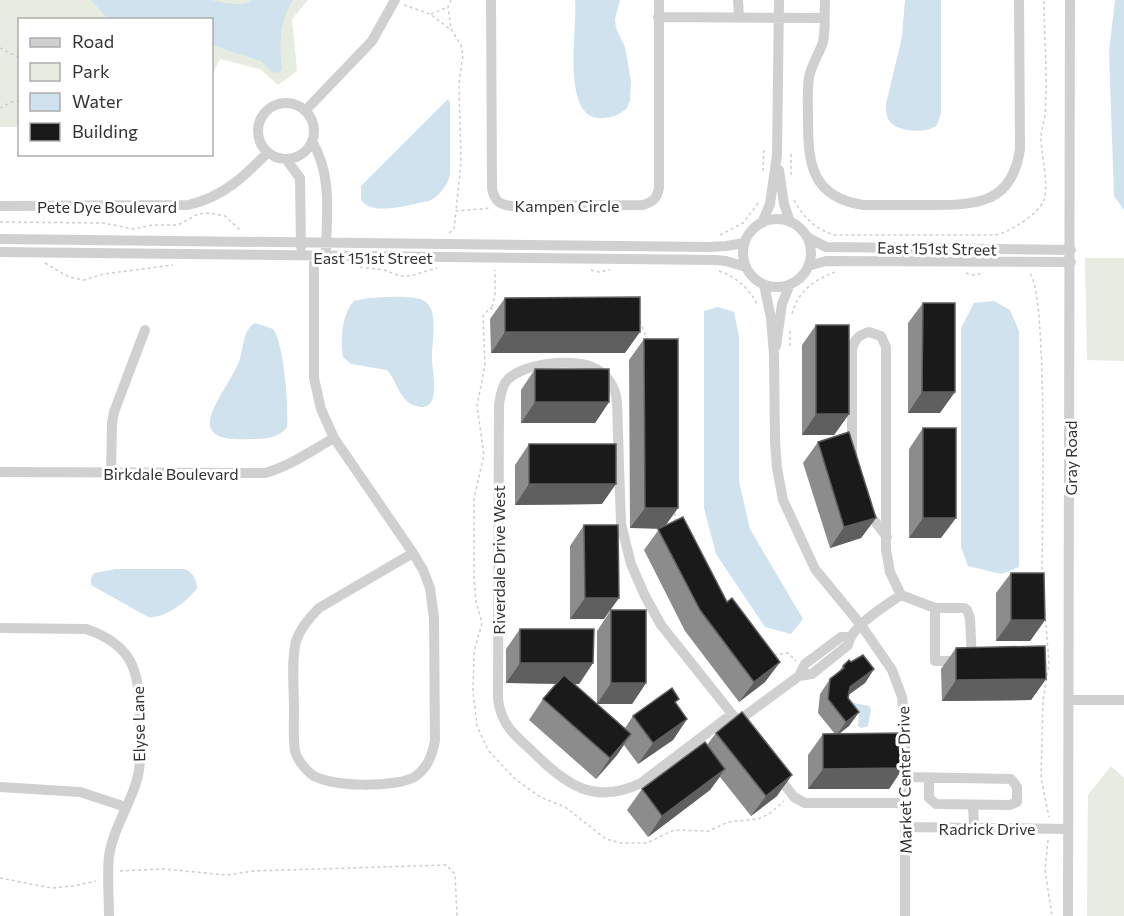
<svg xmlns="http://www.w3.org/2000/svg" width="1124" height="916" font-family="Commissioner,sans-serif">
  <rect width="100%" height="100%" fill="#fff"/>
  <path fill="#e6ecdf" d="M0,0H308L292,19L297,71L278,85L260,69L220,59L212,75V20H20L19,127H0Z
    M1085,258H1124V361L1087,360Z
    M1111,766L1124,778V916H1087L1088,795Z"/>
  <path fill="#cfe2ee" d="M91,0H210C223,2 242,8 252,0H293C279,20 279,46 282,69L279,73L272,72L261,61L212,45V20L108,19Z
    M575,0H620L615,19L616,28L625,47L631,81L630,100L627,108C620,115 611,118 601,118C560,120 578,25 575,0Z
    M905,0H941V113L937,125C927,134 901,132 891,123C886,118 886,111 886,104L902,37Z
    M1115,0H1124V210L1114,196L1109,52Z
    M448,99L450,103V175C448,185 438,197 429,201C410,204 373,217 361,200V186Z
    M368,298C382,298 413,294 424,301C440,309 431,344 432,359C432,371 443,414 416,406C400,402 397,381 387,370L351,364L343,357C340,341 342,313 354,301Z
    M994,301L1010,310L1019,331V567L1001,574L968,566L961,547V328L974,303Z
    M718,307L734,312L739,336V481L750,529L803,619L791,634L765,627L716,554L704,508V311Z
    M255,323L273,329C284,343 289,408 287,427C278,439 264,439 250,439C177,443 223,398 238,364C244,351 242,329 255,323Z
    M116,569H184C192,571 197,580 197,588C188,601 165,619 148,617L91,585V578L94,573Z
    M849,702L869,706L871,709L868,726L861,728L858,726L859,714L847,712Z"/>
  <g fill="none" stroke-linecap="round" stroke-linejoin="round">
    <path stroke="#cdcdcd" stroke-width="1.5" stroke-dasharray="3 3" stroke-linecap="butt" d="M451,0L448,7L451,29L461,45L463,55L459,84L461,163L456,210
      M404,5L430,14L450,29
      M431,14L448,7
      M0,48L20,58
      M0,108L14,101H20
      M791,154V177
      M763,171L764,147
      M794,200C804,218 814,228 834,235H995C1007,234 1038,214 1043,202C1050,187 1041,155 1041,138C1041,130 1044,123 1045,115C1048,77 1044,38 1044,0
      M0,222L103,223L134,229L152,225H178L198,214L210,213L225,216L241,231
      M449,233L454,229L456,211L491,208
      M720,235L743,223L759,202
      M45,263L69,277L84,280L104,274L173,265
      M360,267L384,270L400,276H410L437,268
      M591,270L599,272L610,270
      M719,271C736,277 749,288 757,304
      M966,273L974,275L984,273
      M1030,274C1048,294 1042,530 1042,573
      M492,307L495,295V270
      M498,312L490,308L483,316L485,365L477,406L484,455L474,498V578L476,601L482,623L474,652L473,691L477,726L488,750L515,779L540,797L565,807L606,839L621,843H647L674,830L709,831L728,822L758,819L769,814L784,801
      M792,314C798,291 814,280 835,272
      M640,321L647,339
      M790,331V347
      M675,522V511
      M1045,613L1049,664L1043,700L1041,778L1049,817
      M774,655L788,653L796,661
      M1048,840L1045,870L1052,916
      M120,871L163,869L227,875L253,871L446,865L455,874L457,916
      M0,878L52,888L74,886L96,881"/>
    <path stroke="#d0d0d0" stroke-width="10" d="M491,0L492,188C494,200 499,205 512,206L643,205C653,202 657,198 659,188V0
      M738,0L739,17
      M825,0C824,14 826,28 823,42C819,54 812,64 809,77C807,90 808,105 808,119C808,163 811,197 863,205C885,205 907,205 929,205C975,205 1012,205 1020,149L1019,0
      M658,17L824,18
      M258 131a28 28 0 1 1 56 0a28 28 0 1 1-56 0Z
      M305,111L372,41L395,0
      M312,141C332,175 327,212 326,249
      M286,159L300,178L301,247
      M779,170L784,204L790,222
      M0,206L188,205C223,197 244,177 268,152
      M743 253a34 34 0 1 1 68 0a34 34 0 1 1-68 0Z
      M762,223L770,204L777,155L779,0
      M807,237L826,247L1071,250
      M0,239L709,247L726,246L744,243
      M0,252L716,260L726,261L746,267
      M314,257V378L321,409L334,438L413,553L423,570L430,588L434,618L435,741C432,755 428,767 416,776C399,788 325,788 310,773C304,768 297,759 295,751C293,738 294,723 294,710C294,688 291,663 296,641C300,629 310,617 319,608L413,553
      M808,266L826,261L1071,262
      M764,285L771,318L774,355L775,441L777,468L783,500L815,569L861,625L892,670L902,697L905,726V916
      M776,346L782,304L790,284
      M852,458V350C854,340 858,335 869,332L881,336L886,347V550L890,572L901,595
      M0,472L265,473C290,466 311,451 334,438
      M111,473L112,423L114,412L145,330
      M866,510L887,537
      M901,595L935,608V661H960
      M935,608H964L967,610L970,618L972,660
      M0,628L86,629C140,647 139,679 140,728C140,746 142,765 136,783C128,808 113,830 109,856C107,875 109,897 109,916
      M799,676L805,664L841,637H849
      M1069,700H1124
      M732,714L641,783C594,806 565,784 532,751C514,735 501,724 498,699L499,405C500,398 501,390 505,383C518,363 572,358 592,367C607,373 616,387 617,403L621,524L631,564L645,596L661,625L732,714L743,728
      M738,721L799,676L812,674L848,645C851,626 885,606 901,595
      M777,775L794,797L805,803H905
      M905,777L1011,779L1017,787V802L1010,805L936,804L929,798V778
      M0,787L80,792L126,807
      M973,805L974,828
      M905,827L1068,829
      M1068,916L1070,0"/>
  </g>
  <path fill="#8c8c8c" d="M505,298L625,353H491L490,319Z
    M923,303L940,413H908V323Z
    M816,325L849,414L834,435H802V345Z
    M644,339L678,508L665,526L727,602L780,662L765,682L739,702L685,631L644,550L660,528H630L629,360Z
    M535,369L609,402L595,423H521V390Z
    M923,428L941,538H909V449Z
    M818,442L876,518L861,538L830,548L803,463Z
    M529,444L602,504L515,505V465Z
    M584,525L604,619H570V546Z
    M1011,573L1045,620L1030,641H996V593Z
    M611,610L646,683L632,704H597V631Z
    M520,629L593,663L579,684H574L625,728L633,716L676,704L687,719L673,740L638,764L624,745L617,755L596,779L529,720L543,699L557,684L506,683V649Z
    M956,648L1046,679L1031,700L942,701L941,669Z
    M851,662L874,669L865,683L848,695V698L859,712L849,726L839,734L903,768L889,789H808V755L823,734H835L818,713L820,694L830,679L837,674L843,666Z
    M716,733L777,796L751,816L720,777L710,790L648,837L627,810L642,789L707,745Z"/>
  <path fill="#5f5f5f" d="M505,332H640L625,353H491Z
    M922,392H955L940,413H908Z
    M535,402H609L595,423H521Z
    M816,414H849L834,435H802Z
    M529,484H616L602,504L515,505Z
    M645,508H678L663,529L630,528Z
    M876,518L861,538L830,548L844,527Z
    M923,518H956L941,538H909Z
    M585,598H619L604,619H570Z
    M1011,620H1045L1030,641H996Z
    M780,662L765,682L739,702L754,682Z
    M520,663H593L579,684L506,683Z
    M874,669L865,683L840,701L850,687Z
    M1046,679L1031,700L942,701L956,680Z
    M611,683H646L632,704H597Z
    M859,712L849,726L836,736L846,722Z
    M687,719L673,740L638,764L653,743Z
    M631,734L617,755L596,779L610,758Z
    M903,768L889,789H808L823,769Z
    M725,769L710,790L648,837L662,816Z
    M792,775L777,796L751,816L766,796Z"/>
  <path fill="#1a1a1a" stroke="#5f5f5f" stroke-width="1.5" d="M640,297V332H505V298Z
    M923,303H955V392H922Z
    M816,325H849V414H816Z
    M644,339H678V508H645Z
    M535,369H609V402H535Z
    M923,428H956V518H923Z
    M849,432L876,518L844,527L818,442Z
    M529,444H616V484H529Z
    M683,517L727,602L732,598L780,662L754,682L700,610L658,529Z
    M584,525H618L619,598H585Z
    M1011,573H1044L1045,620H1011Z
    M611,610H646V683H611Z
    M520,629H594L593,663H520Z
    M1045,646L1046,679L956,680V648Z
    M863,655L874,669L850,687L848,698L859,712L846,722L828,699L830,679L844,668L843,666L849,660L851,662Z
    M564,675L631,734L610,758L543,699Z
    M672,688L679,699L675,702L687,719L653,743L633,716Z
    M742,712L792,775L766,796L716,733Z
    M903,733V768L823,769V734Z
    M705,742L725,769L662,816L642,789Z"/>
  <g text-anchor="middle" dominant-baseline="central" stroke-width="6" stroke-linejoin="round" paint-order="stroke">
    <g font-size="16" fill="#333" stroke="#fff">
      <text x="567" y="205">Kampen Circle</text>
      <text x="107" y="206">Pete Dye Boulevard</text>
      <text transform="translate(937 248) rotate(1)">East 151st Street</text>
      <text x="373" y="257">East 151st Street</text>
      <text transform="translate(1070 458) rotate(-90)">Gray Road</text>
      <text x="171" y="473">Birkdale Boulevard</text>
      <text transform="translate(498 560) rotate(-90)">Riverdale Drive West</text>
      <text transform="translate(138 724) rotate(-91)">Elyse Lane</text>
      <text transform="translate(904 780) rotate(-91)">Market Center Drive</text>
      <text x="987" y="828">Radrick Drive</text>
    </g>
  </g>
  <rect x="18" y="18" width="195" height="138" fill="#ffffff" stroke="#adadad" stroke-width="1.5"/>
  <rect x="30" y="38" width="30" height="9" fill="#d0d0d0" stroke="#adadad" stroke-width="1.5"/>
  <text x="72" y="48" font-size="18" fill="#333333">Road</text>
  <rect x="30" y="63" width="30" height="18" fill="#e6ecdf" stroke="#adadad" stroke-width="1.5"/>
  <text x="72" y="78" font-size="18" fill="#333333">Park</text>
  <rect x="30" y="93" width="30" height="18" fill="#cfe2ee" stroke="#adadad" stroke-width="1.5"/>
  <text x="72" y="108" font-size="18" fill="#333333">Water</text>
  <rect x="30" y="123" width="30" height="18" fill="#1a1a1a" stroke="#adadad" stroke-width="1.5"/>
  <text x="72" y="138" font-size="18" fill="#333333">Building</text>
</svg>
